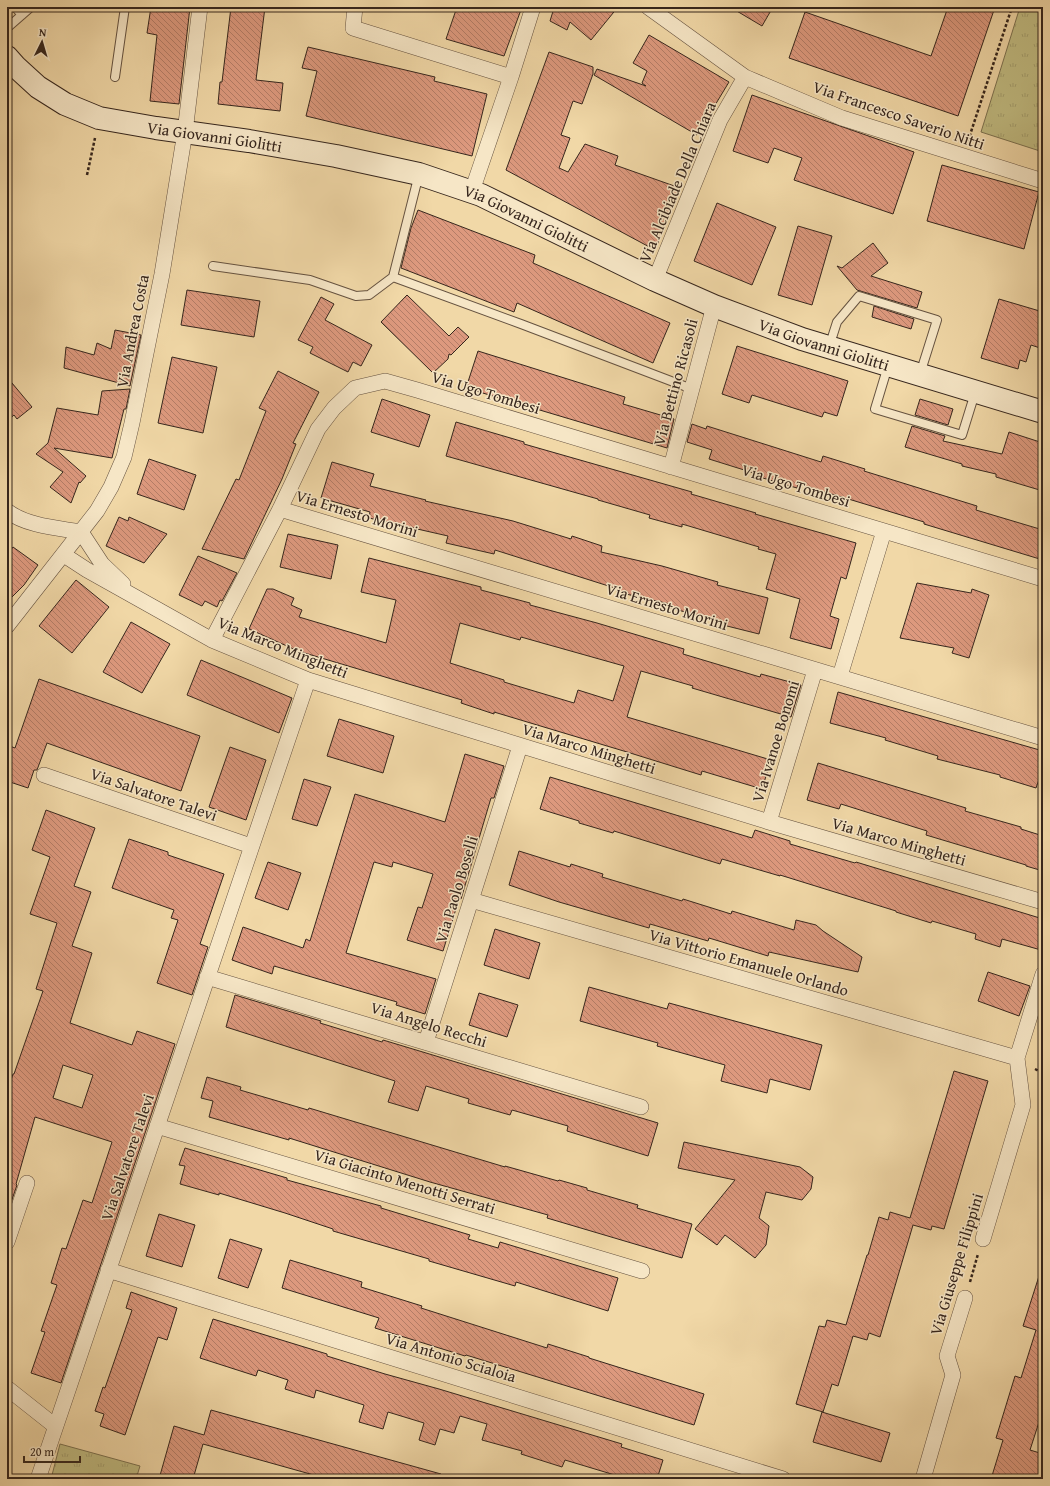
<svg xmlns="http://www.w3.org/2000/svg" width="1050" height="1486" font-family="'Gentium Book Plus',serif">
  <defs>
    <pattern id="grass-tufts" width="24" height="20" patternUnits="userSpaceOnUse"><rect width="24" height="20" fill="#c1bc82"/><path d="M3 7l-1-3M5 7V3M7 7l1-3M15 17l-1-3M17 17v-4M19 17l1-3" fill="none" stroke="#a6a170"/></pattern>
    <pattern id="building-back-hatch" width="6" height="6" patternUnits="userSpaceOnUse"><rect width="6" height="6" fill="#dd997e"/><path d="M-1 5l2 2M0 0l6 6M5-1l2 2" fill="none" stroke="#b47d67"/></pattern>
  </defs>
  <rect width="100%" height="100%" fill="#f1d8a7"/>
  <filter id="stains"><feTurbulence type="fractalNoise" baseFrequency=".005" numOctaves="4"/><feColorMatrix values="0 0 0 0 .2 0 0 0 0 .09 0 0 0 0 .02 0 0 0 .5 -.17"/></filter>
  <radialGradient id="worn" r=".72"><stop offset=".6" stop-color="#630" stop-opacity="0"/><stop offset="1" stop-color="#630" stop-opacity=".3"/></radialGradient>
  <path fill="url(#grass-tufts)" stroke="#7c7150" d="M1020,7H1043V152L981,132Z
    M60,1444L140,1466L136,1479H51Z"/>
  <path fill="url(#building-back-hatch)" stroke="#36261d" fill-rule="evenodd" d="M151,7H190L179,104L150,101L157,35L147,33Z
    M231,7H265L256,80L283,83L280,111L218,104L220,82H222Z
    M457,7H522L504,56L446,39Z
    M553,7H618L591,40L570,22L567,30L550,21L554,8Z
    M730,7H773L762,26Z
    M948,7H995L958,116L789,58L805,12L931,56Z
    M649,35L729,82L697,135L594,75L597,69L646,86L642,83L647,71L633,63Z
    M308,47L435,77L434,81L487,94L472,156L306,116L317,71L302,68Z
    M549,52L593,67V74L582,104L573,101L561,135L570,138L559,168L568,172L585,144L618,156L615,165L680,188L655,250L506,170Z
    M752,95L914,152L893,214L794,180L802,158L774,148L768,163L733,151Z
    M942,165L1039,192L1024,249L927,221Z
    M717,203L776,227L752,285L694,261Z
    M418,210L535,255L533,263L670,323L653,363L517,303L514,312L401,268L411,228Z
    M798,226L832,236L812,305L778,295Z
    M873,243L888,263L871,276L922,292L917,308L857,290L837,266L842,268Z
    M187,290L260,301L254,337L181,325Z
    M407,295L449,336L458,327L469,337L451,355L449,354L448,359L433,373L381,322Z
    M321,297L334,304L325,320L372,345L361,366L353,362L348,372L310,353L313,347L298,340Z
    M999,299L1043,312V349L1031,345L1026,362L1020,360L1018,369L981,358Z
    M874,306L914,319L911,329L872,317Z
    M115,330L141,335L130,386L64,368L66,347L94,355L97,343L111,349Z
    M737,346L848,381L837,416L824,412L822,417L752,395L749,403L722,394Z
    M478,351L625,397L623,404L674,419L667,448L466,388Z
    M172,357L217,367L203,433L158,423Z
    M278,371L319,392L293,443L296,444L282,479L244,559L202,549L236,479L239,480L266,411L259,408Z
    M7,377L32,407L17,419L14,415L7,421Z
    M130,389L126,409H124L112,458L54,448L86,476L80,483L79,482L71,503L50,487L63,472L36,454L48,443L57,408L98,415L102,391Z
    M382,399L430,415L419,447L371,432Z
    M920,399L953,409L948,425L915,415Z
    M456,422L524,442V444L692,492L691,494L756,513L755,514L856,543L846,579L841,577L830,616L839,619L831,649L790,638L800,599L766,589L776,554L758,549L759,547L682,524V527L649,518L650,515L598,500V499L446,456Z
    M692,424L706,429L707,426L821,462L823,456L865,469L864,471L977,506L976,510L1043,530V560L924,524V522L855,501L798,484L797,488L756,476L757,474L709,459L712,450L687,442Z
    M912,426L945,436L943,441L1002,454L1009,432L1043,443V491L996,477V474L962,466V464L905,447Z
    M149,459L196,475L184,510L137,494Z
    M332,462L374,474L370,486L426,500L425,501L513,521L571,539L572,536L602,546L601,552L662,566L718,582L717,585L768,598L759,634L719,624L720,621L670,608V604L617,592L618,589L495,550L494,554L446,543L448,536L369,518L370,512L321,498Z
    M119,517L128,521L129,517L167,534L144,563L106,546Z
    M288,534L338,545L331,579L280,567Z
    M13,547L38,565L24,585L7,602V555Z
    M198,556L237,573L222,601L220,600L217,607L205,601L202,606L179,595Z
    M369,558L481,587V590L530,603V605L597,623L684,649L683,654L760,677L761,674L801,685L791,717L692,688L693,686L641,671L627,717L771,760L762,789L702,771L701,775L627,752L494,712V714L461,703L462,700L298,651L249,629L267,589H273L294,598L291,605L302,610L299,617L386,643L396,600L361,592ZM460,623L520,640L521,637L624,666L613,701L578,690L574,703L504,682V680L450,663Z
    M76,580L109,607L72,653L39,626Z
    M917,583L971,593L972,589L989,595L969,658L952,653L954,648L900,638Z
    M131,622L170,644L142,693L103,672Z
    M201,660L292,698L279,733L187,695Z
    M39,679L200,736L181,791L47,743L37,770H34L28,788L7,781V745L15,748Z
    M838,692L1043,751V768L1036,788L1000,777V775L937,759L938,756L885,740L886,738L830,723Z
    M339,719L394,736L383,773L327,756Z
    M230,747L266,760L246,820L209,807Z
    M465,754L504,766L494,798H491L461,899H459L443,951L407,940L418,907L422,908L433,874L393,862L392,867L374,862L346,953L436,979L425,1014L396,1005L397,1002L274,966L272,974L232,960L243,927L303,948L306,939L310,941L355,794L445,822Z
    M818,763L966,808L965,811L1021,827V829L1043,836V871L1026,866V865L926,835L927,831L841,804L839,809L807,800Z
    M550,777L752,838L755,830L790,841V844L855,863L856,862L1043,919V942L1041,950L1002,939L1000,947L975,939L976,934L932,921L931,923L896,912V911L780,875V876L722,859L720,864L614,831L613,833L579,823V821L540,809Z
    M304,779L331,787L317,826L292,819Z
    M46,810L95,828L74,886L91,892L72,946L92,953L70,1023L132,1045L137,1031L175,1044L61,1383L31,1373L45,1332L41,1331L57,1285L51,1283L62,1248L66,1249L83,1200L92,1203L112,1142L35,1117L16,1184L17,1185L7,1214V1093L13,1074H14L43,991L36,989L57,923L30,914L50,857L32,850ZM63,1065L93,1075L82,1108L53,1098Z
    M129,839L168,852V855L224,874L200,944L208,947L192,995L157,983L178,920L171,918L174,910L112,888Z
    M519,851L570,867L571,864L603,874L602,877L682,901L683,899L731,914L732,911L794,930L796,920L816,925L823,931L862,957L858,972L769,952L768,956L709,938L708,941L650,924L649,928L559,902L509,885Z
    M268,862L301,873L288,910L255,898Z
    M495,929L540,943L529,979L484,965Z
    M988,972L1030,986L1019,1016L978,1001Z
    M589,987L667,1009L669,1003L822,1045L810,1090L770,1079L767,1093L721,1081L725,1065L657,1046L658,1043L580,1021Z
    M479,993L518,1005L507,1037L469,1025Z
    M235,995L321,1021L320,1023L382,1042L383,1040L658,1123L648,1156L567,1131L568,1126L512,1110L510,1115L468,1103L469,1099L426,1086L418,1111L388,1102L395,1081L226,1027Z
    M954,1071L988,1081L944,1229L932,1226L931,1230L913,1225L880,1337L869,1333L867,1340L853,1336L838,1386L832,1384L823,1412L796,1404L819,1326L825,1327L827,1320L846,1325L867,1255H868L879,1217L888,1220L890,1212L910,1218Z
    M207,1077L241,1087L240,1090L308,1110L309,1108L505,1167V1166L558,1181L559,1180L587,1188V1190L638,1205L637,1208L692,1224L682,1258L547,1218L548,1215L430,1182L289,1138V1140L209,1117L213,1101L201,1098Z
    M684,1142L800,1167L813,1177L811,1189L802,1200L766,1192L759,1218L769,1226L766,1245L755,1258L725,1235L717,1245L695,1229L735,1180L678,1168Z
    M185,1148L287,1178V1180L381,1206V1208L470,1235L468,1239L498,1248L500,1242L618,1278L608,1311L516,1282L515,1286L429,1261V1259L333,1231V1229L285,1213L219,1193V1195L180,1184L185,1166L179,1165Z
    M159,1214L195,1225L182,1267L146,1256Z
    M230,1239L262,1249L248,1288L218,1278Z
    M290,1260L362,1282L361,1287L422,1306L421,1308L547,1348L548,1344L589,1357V1358L704,1394L694,1425L466,1355L465,1356L375,1328L379,1318L282,1288Z
    M1040,1273H1043V1420L1040,1419L1030,1450L1043,1454V1479H991L1003,1440L996,1438L1015,1376L1021,1378L1036,1330L1023,1326Z
    M131,1292L177,1308L167,1340L158,1337L125,1435L100,1426L104,1414L95,1411L103,1387L105,1388L132,1310L126,1308Z
    M213,1319L327,1354V1356L385,1374L439,1389L622,1444L621,1447L663,1460L657,1479H628L565,1460L562,1467L521,1454L522,1451L482,1440L487,1424L460,1416L454,1433L440,1429L435,1445L419,1440L424,1423L388,1412L383,1429L359,1422L364,1405L316,1390L314,1398L285,1389L288,1380L258,1370L256,1376L200,1358Z
    M211,1410L441,1474L440,1479H328L203,1444L193,1479H159L174,1426L204,1435Z
    M822,1412L890,1433L881,1462L813,1442Z"/>
  <g fill="none" stroke-linecap="round" stroke-linejoin="round">
    <g stroke="#655240" stroke-width="10">
      <path id="lane" d="M15,7L22,15
        M7,28L31,7
        M115,77L125,7
        M213,266L310,280L356,296L369,295L393,277L419,174
        M393,277L521,324L692,389
        M829,347L837,322L859,296L937,320L920,374
        M888,366L875,409L962,435L975,393"/>
    </g>
    <g stroke="#655240" stroke-width="16">
      <path id="street" d="M355,7L353,28L511,77
        M648,7L745,77L842,118L1043,181
        M472,191L511,77L533,7
        M655,280L720,120L745,77
        M671,467L714,306
        M280,509L1043,738
        M7,511C27,526 57,528 81,532
        M81,532L102,564L123,584
        M64,555L87,570L212,640L308,680L769,822L1043,902
        M7,626L97,511L111,487L124,457L132,423L162,274L185,132L200,7
        M212,640L280,509L318,429L334,408L355,388L385,381L417,390L1043,579
        M840,676L884,531
        M44,775L251,846
        M769,822L815,670
        M471,900L1017,1058
        M207,977L641,1107
        M426,1042L520,746
        M157,1126L642,1271
        M983,1239L1023,1105L1017,1058L1043,974
        M7,1242L27,1183
        M108,1270L783,1479
        M7,1388L55,1426
        M38,1479L308,680
        M923,1479L953,1375L947,1356L965,1298"/>
    </g>
    <g stroke="#36261d" stroke-width="24">
      <g id="secondary">
        <path id="s1" d="M7,57L15,66L38,87L65,104L99,118L156,128L249,141L336,156L419,174L481,195L655,280L714,306L802,339L1043,412"/>
      </g>
    </g>
    <path stroke="#36261d" stroke-width="2.5" stroke-dasharray="3 2" stroke-linecap="butt" d="M968,141L1012,7
      M87,175L95,138
      M1035,1069L1043,1073
      M970,1282L978,1254"/>
    <use href="#lane" stroke="#f6e6c6" stroke-width="8"/>
    <use href="#street" stroke="#f6e6c6" stroke-width="15"/>
    <use href="#secondary" stroke="#f6e6c6" stroke-width="22"/>
  </g>
  <g text-anchor="middle" dominant-baseline="central" stroke-width="3" stroke-linejoin="round" paint-order="stroke">
    <g font-size="16" fill="#36261d" stroke="#f6e6c6">
      <text transform="translate(899 115) rotate(19)">Via Francesco Saverio Nitti</text>
      <text stroke="none"><textPath href="#s1" startOffset="229">Via Giovanni Giolitti</textPath></text>
      <text transform="translate(677 182) rotate(-67)">Via Alcibiade Della Chiara</text>
      <text stroke="none"><textPath href="#s1" startOffset="553">Via Giovanni Giolitti</textPath></text>
      <text transform="translate(132 331) rotate(-79)">Via Andrea Costa</text>
      <text stroke="none"><textPath href="#s1" startOffset="877">Via Giovanni Giolitti</textPath></text>
      <text transform="translate(675 382) rotate(-75)">Via Bettino Ricasoli</text>
      <text transform="translate(486 392) rotate(17)">Via Ugo Tombesi</text>
      <text transform="translate(796 485) rotate(17)">Via Ugo Tombesi</text>
      <text transform="translate(357 513) rotate(17)">Via Ernesto Morini</text>
      <text transform="translate(667 606) rotate(17)">Via Ernesto Morini</text>
      <text transform="translate(283 647) rotate(22)">Via Marco Minghetti</text>
      <text transform="translate(775 741) rotate(-73)">Via Ivanoe Bonomi</text>
      <text transform="translate(589 748) rotate(17)">Via Marco Minghetti</text>
      <text transform="translate(154 794) rotate(19)">Via Salvatore Talevi</text>
      <text transform="translate(899 841) rotate(16)">Via Marco Minghetti</text>
      <text transform="translate(456 889) rotate(-73)">Via Paolo Boselli</text>
      <text transform="translate(749 962) rotate(16)">Via Vittorio Emanuele Orlando</text>
      <text transform="translate(429 1024) rotate(17)">Via Angelo Recchi</text>
      <text transform="translate(127 1157) rotate(-71)">Via Salvatore Talevi</text>
      <text transform="translate(405 1181) rotate(17)">Via Giacinto Menotti Serrati</text>
      <text transform="translate(956 1264) rotate(-73)">Via Giuseppe Filippini</text>
      <text transform="translate(451 1357) rotate(17)">Via Antonio Scialoia</text>
    </g>
  </g>
  <rect width="1050" height="1486" fill="none" stroke="#f1d8a7" stroke-width="24"/>
  <rect x="8" y="8" width="1034" height="1470" fill="none" stroke="#36261d" stroke-width="2"/>
  <rect x="12" y="12" width="1026" height="1462" fill="none" stroke="#36261d"/>
  <g transform="translate(42 42) rotate(5)" stroke="#f6e6c6" stroke-width="3" paint-order="stroke">
  <path d="M0-3L7 15L0 10L-7 15Z" fill="#36261d"/>
  <text y="-6" font-size="11" font-weight="bold" text-anchor="middle" fill="#36261d">N</text>
  </g>
  <path d="M24 1456v6h56v-6" fill="none" stroke="#36261d" stroke-width="2"/>
  <text x="30" y="1456" font-size="12" fill="#36261d" stroke="#f6e6c6" stroke-width="3" paint-order="stroke">20 m</text>
  <rect width="100%" height="100%" filter="url(#stains)"/>
  <rect width="100%" height="100%" fill="url(#worn)"/>
</svg>
